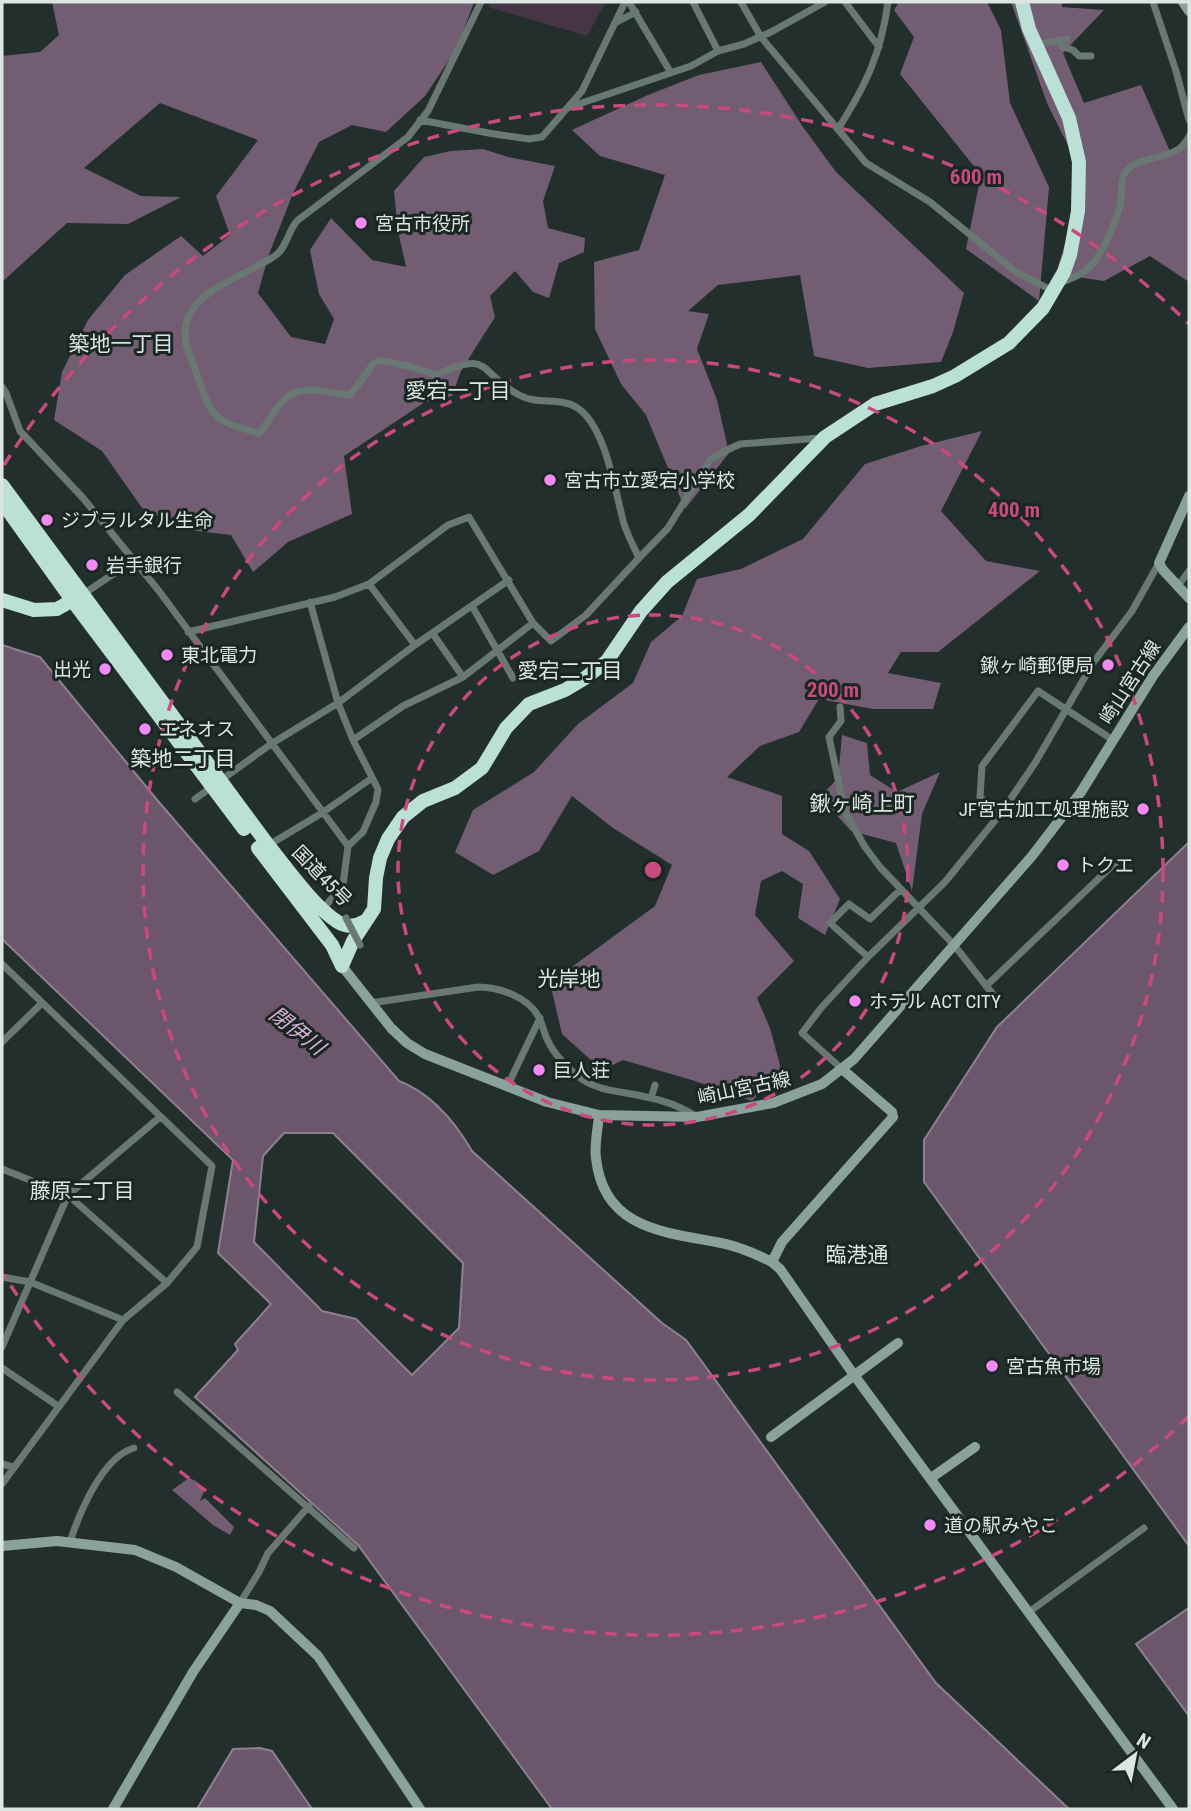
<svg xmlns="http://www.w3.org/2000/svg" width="1191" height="1811" font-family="'Roboto Condensed','Noto Sans JP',sans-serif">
  <rect width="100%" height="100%" fill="#232f2c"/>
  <path fill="#453545" d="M491,2H606L587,36L488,7Z"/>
  <path fill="#725d72" d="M52,2H474L457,48L425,96L386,132L352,125L319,142L293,193L281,224L269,254L258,293L291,337L325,344L334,319L319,294L310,250L331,218L372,260L406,267L398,231L394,191L424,157L451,151L483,149L508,157L555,166L543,201L548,228L585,238L584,252L559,263L549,298L533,292L515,271L490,296L495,317L461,371L452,396L425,402L344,456L352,514L288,542L253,572L231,535L188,530L142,508L102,451L54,420L62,372L88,320L125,275L181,236L203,256L230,235L216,196L258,140L160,103L84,168L141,196L181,197L128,224L67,223L2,282V56L40,52L59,35Z
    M899,2H987L1001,30L1010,103L1049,187L1039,301L966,249L981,175L900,74L914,37L894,10Z
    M1011,2H1062V7L1104,10L1063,53L1084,103L1141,85L1172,156L1189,130V282L1150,256L1104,281L1056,274L1084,178L1047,103Z
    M761,62L803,127L836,172L964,293L953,332L941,362L868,368L814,356L800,275L718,285L688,311L709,314L697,349L717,400L729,453L685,509L646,415L621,384L595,329L594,262L639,250L665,175L600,156L572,130L648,95L699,75Z
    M982,431L941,511L986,561L1040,571L938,652H901L888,673L941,683L933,709H873L819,699L799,732L760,746L727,777L782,796V834L809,851L840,899L825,935L798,918L803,884L782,871L761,881L755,915L794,961L757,998L770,1028L781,1069L752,1101L695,1081L623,1060L602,1070L562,1034L550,983L655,906L672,865L613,828L572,796L539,851L493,875L455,852L473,810L534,772L578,724L633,683L651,642L682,616L697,579L741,569L803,539L865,464L921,446Z
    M842,735L867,743L870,775L897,792L940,772L922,814L912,891L896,843L851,831L820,797L838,778Z
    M189,1478L196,1481L204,1491L200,1501L205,1498L234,1527L230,1535L213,1525L172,1490Z"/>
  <path fill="#6c566c" stroke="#8e818f" stroke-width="2" fill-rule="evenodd" d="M2,645L40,657L158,801L399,1081C431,1093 455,1122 472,1151L662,1323L686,1340L936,1683L1069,1809H552L358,1545L195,1397L238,1350L235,1344L271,1304L218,1253L233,1160L2,939ZM284,1133H333L463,1263L459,1328L412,1375L356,1319L322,1311L254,1242L263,1156Z
    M1189,842V1546L924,1182V1140L997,1027Z
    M1189,1608V1716L1136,1644Z
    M260,1748L272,1751L312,1809H197L233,1749Z"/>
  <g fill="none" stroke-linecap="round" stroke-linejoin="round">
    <path stroke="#697873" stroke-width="7" d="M629,2L671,73
      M693,2L718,51
      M741,2L761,37L866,163L930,202L1016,272L1053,291
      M845,2L879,47
      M1153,2L1176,71L1189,120
      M615,23L636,12
      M1059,40L1063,47L1073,50L1079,56H1091
      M1036,45L1067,39
      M570,107L691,66L718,51L744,44L771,32L825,2
      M420,120L494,134L529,139L542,137L582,91L625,2
      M838,129C866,85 881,54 888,2
      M1060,283C1070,279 1081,275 1089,268C1103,253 1115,225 1120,205C1123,195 1119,181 1125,173C1139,152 1176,164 1189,137
      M2,387L6,393L20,431L83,498L159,591L348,846L363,832L376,802L378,789L353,740L338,703L310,602
      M639,558L668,528L710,460L723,452L740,444L821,438
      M369,584L415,645
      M1178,586L1189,571
      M82,595L134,560
      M472,606L513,678
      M188,632L335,597L369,584L448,525L469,517L533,623L551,641L586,615L639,558C634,547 628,536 624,524C615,492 606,425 576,407C559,397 537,405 519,395C477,372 492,349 436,375L412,367L380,360L373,364L351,394L345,395C326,392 303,384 286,398C275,407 269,423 259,433C215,421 212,420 198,377C194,365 185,349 185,336C183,290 247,277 276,255C287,247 288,230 298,220L408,137L428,111L481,2
      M463,677L533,623
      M840,707L841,721L829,737L845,812L865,847L880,867L954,945L995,997
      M353,740L403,706L463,677L433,634
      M195,799L271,744L338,703L415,645L509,580
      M1001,813L980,797L982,766L1038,691L1113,740
      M267,846L322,813L372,778
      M323,909L343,885L348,846
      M868,957L830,923L849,904L870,919L901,889
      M2,964L212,1166L197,1247L167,1283L123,1320L2,1484
      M986,986L1116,862
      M371,1003L478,987C499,987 528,997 538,1016C543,1024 544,1034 548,1041C554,1054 569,1069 580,1078C600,1092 623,1091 646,1097C664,1100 681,1107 696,1116
      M2,1042L42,1003
      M842,1069L802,1033L821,1008L868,957L945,882L1001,813L1035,763L1093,663L1132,611L1159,563
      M507,1087L540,1018
      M651,1098L655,1085
      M2,1169L68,1195L167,1283
      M2,1277L30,1282L123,1320
      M2,1347L68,1195L160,1117
      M2,1368L58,1406
      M177,1392L354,1548
      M2,1464L13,1467
      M70,1542C79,1514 102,1457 134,1448
      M240,1603L259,1572L268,1553L309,1506
      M1029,1612L1144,1528"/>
    <path stroke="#8aa29b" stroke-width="10" d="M1183,2L1189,11
      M1189,496L1159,563L1163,570L1189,598
      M342,966L391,1028L407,1043L425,1054L547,1102L599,1115L697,1117L773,1103L822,1084L854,1059L1032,856L1081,792L1153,676L1189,627
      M599,1115C598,1129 594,1145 596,1158C603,1227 661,1232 716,1242C736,1245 754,1253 772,1262L782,1242L893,1117L892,1112L842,1069
      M772,1262L780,1269L854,1375L1173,1809
      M771,1437L898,1343
      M931,1478L975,1447
      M2,1546L57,1541L135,1550L176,1567L240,1603L256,1605L270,1611L318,1656L420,1809
      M113,1809L193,1672L240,1603"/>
    <path stroke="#bbe1d6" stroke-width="14" d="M2,485L268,845C286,867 314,907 338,922C346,927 355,927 363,922
      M2,502L72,600L244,829
      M2,600L34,610L57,609L80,596
      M258,848L332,945L342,966
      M342,966L353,941L374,909L376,878L380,858L388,839L403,817L423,801L455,788L482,768L506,728L529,704L565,690L585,678L607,661L641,611L667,582L749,515L825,437L875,404L933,386L955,376L1009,343L1043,308L1064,272L1070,255L1078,211L1079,162L1069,118L1029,29L1022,2"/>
    <path stroke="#697873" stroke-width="7" d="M346,918L360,945"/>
  </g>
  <g fill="none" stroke="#c94b7d" stroke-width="3.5" stroke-dasharray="12 9">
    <circle cx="653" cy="870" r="255"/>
    <circle cx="653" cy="870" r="510"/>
    <path d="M1189 1416A765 765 0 0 1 4 1275M4 465A765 765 0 0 1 1189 324"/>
  </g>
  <g fill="#f18af4" stroke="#192622" stroke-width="2.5">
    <circle cx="361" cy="223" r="7"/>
    <circle cx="550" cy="480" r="7"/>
    <circle cx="47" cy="520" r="7"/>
    <circle cx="92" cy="565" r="7"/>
    <circle cx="167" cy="655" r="7"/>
    <circle cx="1108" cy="665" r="7"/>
    <circle cx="105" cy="669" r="7"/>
    <circle cx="145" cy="729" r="7"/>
    <circle cx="1143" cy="809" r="7"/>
    <circle cx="1063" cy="865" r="7"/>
    <circle cx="855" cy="1001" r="7"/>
    <circle cx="539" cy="1070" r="7"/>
    <circle cx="992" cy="1366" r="7"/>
    <circle cx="930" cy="1525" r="7"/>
  </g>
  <g text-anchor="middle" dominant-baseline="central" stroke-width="6" stroke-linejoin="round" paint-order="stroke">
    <g font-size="19" fill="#dde5e2" stroke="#192622" text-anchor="start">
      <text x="375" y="223">宮古市役所</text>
      <text x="564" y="480">宮古市立愛宕小学校</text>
      <text x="61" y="520">ジブラルタル生命</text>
      <text x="106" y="565">岩手銀行</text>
      <text x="181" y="655">東北電力</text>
      <text x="1094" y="665" text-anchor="end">鍬ヶ崎郵便局</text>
      <text x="91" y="669" text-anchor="end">出光</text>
      <text x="159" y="729">エネオス</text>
      <text x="1129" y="809" text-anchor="end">JF宮古加工処理施設</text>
      <text x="1077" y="865">トクエ</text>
      <text x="869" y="1001">ホテル ACT CITY</text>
      <text x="553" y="1070">巨人荘</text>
      <text x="1006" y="1366">宮古魚市場</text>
      <text x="944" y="1525">道の駅みやこ</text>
    </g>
    <g font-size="19" fill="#dde5e2" stroke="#192622">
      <text transform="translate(1130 682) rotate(-57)">崎山宮古線</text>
      <text transform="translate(322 876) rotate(46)">国道45号</text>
      <text transform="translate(744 1088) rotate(-12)">崎山宮古線</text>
    </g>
    <g font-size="21" fill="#dde5e2" stroke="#192622">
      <text x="121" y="344">築地一丁目</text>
      <text x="458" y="391">愛宕一丁目</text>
      <text x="570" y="671">愛宕二丁目</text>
      <text x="183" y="759">築地二丁目</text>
      <text x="862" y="804">鍬ヶ崎上町</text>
      <text x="569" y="979">光岸地</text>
      <text x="82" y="1191">藤原二丁目</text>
      <text x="857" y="1255">臨港通</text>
    </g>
    <g font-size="21" font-style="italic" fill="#dcb2dc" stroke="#192622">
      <text transform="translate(297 1031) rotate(38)">閉伊川</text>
    </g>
  </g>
  <circle cx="653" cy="870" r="10" fill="#c94b7d" stroke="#192622" stroke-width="3.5"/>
  <g font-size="21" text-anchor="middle" font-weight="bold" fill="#c94b7d" stroke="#192622" stroke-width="6" stroke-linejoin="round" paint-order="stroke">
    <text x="976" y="184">600 m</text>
    <text x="1014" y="517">400 m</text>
    <text x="833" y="697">200 m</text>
  </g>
  <rect width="1191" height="1811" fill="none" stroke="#dde5e2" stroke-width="7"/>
  <g transform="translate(1135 1755) rotate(32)" stroke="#192622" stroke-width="5" paint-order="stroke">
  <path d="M0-5L12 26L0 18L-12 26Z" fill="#dde5e2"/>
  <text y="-10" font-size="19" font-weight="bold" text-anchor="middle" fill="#dde5e2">N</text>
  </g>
</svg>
